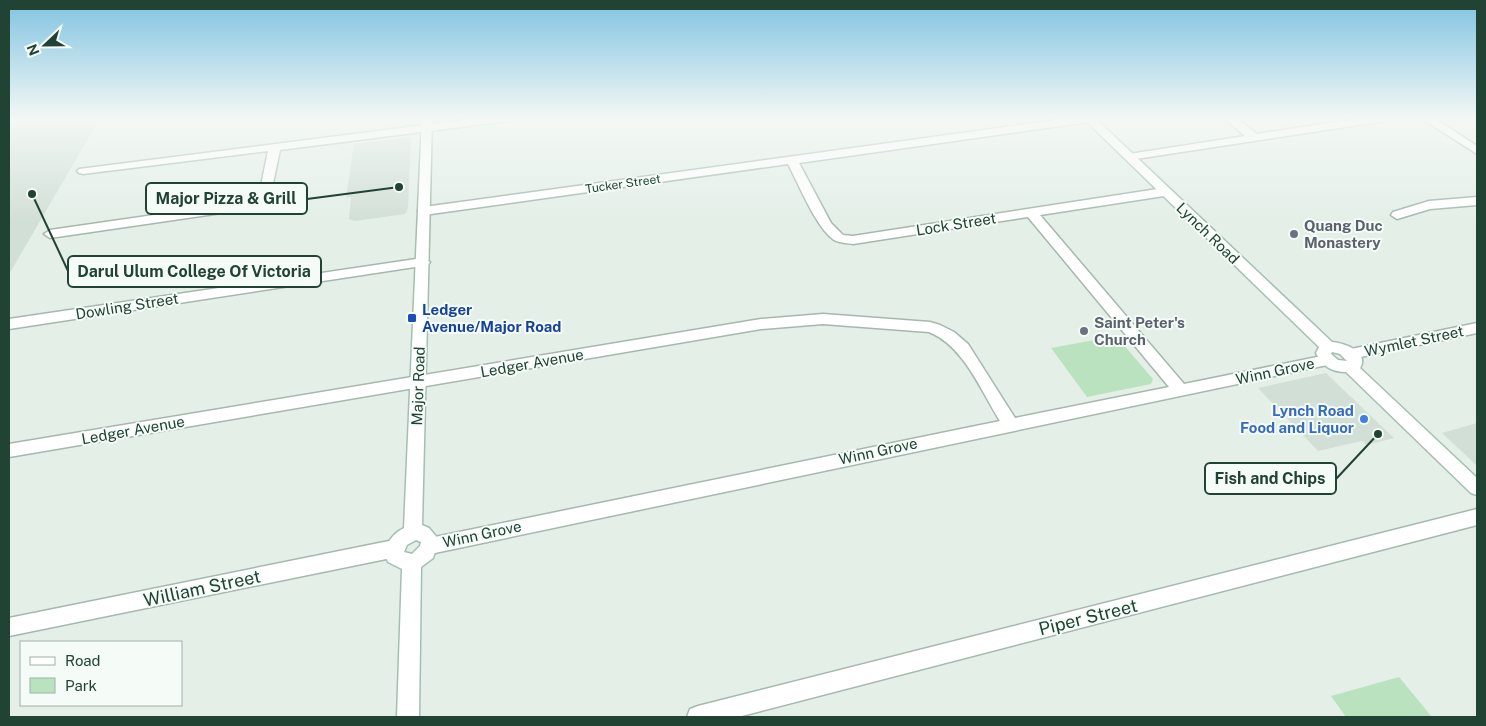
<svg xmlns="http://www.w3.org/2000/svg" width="1486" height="726" font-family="'Public Sans',sans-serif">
  <rect width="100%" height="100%" fill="#e4efe8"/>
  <path fill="#d2dfd7" d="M9,118H100L11,271H9Z
    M411,137L408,208L405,214L355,221L349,219L351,197L346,198L354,144Z
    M1326,373L1394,438L1367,445L1362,441L1318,451L1258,388Z
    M1477,423V466L1442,433Z"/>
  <path fill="#bbe2bf" d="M1116,336L1153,379L1151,384L1087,397L1051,348Z
    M1399,677L1432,717H1346L1331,696Z"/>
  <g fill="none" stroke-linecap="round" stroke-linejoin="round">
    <g stroke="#a6b8ae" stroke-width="3">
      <path id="street" d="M479,118H513L508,121L280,150L269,203L263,207L50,238L44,234L50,230L258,200L268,151L83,174L79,173L77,171L79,169Z
        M1071,118L1094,119L1089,122L799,163L831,223L843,235L853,236L1164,188L1168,189L1170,192L1164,196L1040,215L1184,384L1327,355L1332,356L1334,360L1332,364L430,554L424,552L421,546L424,540L430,538L1000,421C981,391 964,346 929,332L823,324L761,329L9,457V444L761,319L823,314L930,322L940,325L954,332L968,344L1015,418L1169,387L1028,217L853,244C847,243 839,243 834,240C817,229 798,183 788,164L424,215L418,211L424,207Z
        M1224,118H1236L1257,134L1362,118H1390L1385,121L1129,160L1123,157L1129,154L1245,136Z
        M1421,118H1434L1477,146V154Z
        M1477,197V205L1430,209L1397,219L1391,215L1393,212L1429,201Z
        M423,258L430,262L428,265L9,329V319Z
        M1477,323V333L1351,359L1346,358L1344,354L1346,350L1351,349Z
        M1477,509V525L738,717H687L690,709L698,706Z
        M389,541L401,544L404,550L401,556L9,636V618Z"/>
    </g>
    <g stroke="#a4bfb1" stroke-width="3">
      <path id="secondary" d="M422,118H432L422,525L429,528L439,540L433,558L421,567L419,717H397L402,569L388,562C382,548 391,534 404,528ZM416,540L421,542L420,546L412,554L404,552L407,545Z
        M1083,118H1095L1332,342C1343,343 1370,351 1360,368L1477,478V495L1471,493L1346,372C1332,372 1322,366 1316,353L1319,347ZM1332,352L1340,354L1347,361L1338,360L1331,354Z"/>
    </g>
    <use href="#street" fill="#fff" fill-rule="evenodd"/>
    <use href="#secondary" fill="#fff" fill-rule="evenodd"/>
  </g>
  <linearGradient id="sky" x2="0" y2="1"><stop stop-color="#81c3e1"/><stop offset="0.54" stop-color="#f3f8f5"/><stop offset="1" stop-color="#f3f8f5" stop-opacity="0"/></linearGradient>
  <rect width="1486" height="220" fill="url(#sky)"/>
  <g fill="#6b7280" stroke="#f5fbf7" stroke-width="2">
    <circle cx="1294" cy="234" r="5"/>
    <circle cx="1084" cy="331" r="5"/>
  </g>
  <rect fill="#1a4fb4" stroke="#f5fbf7" stroke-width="2" x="407" y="313" width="10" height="10" rx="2.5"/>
  <circle fill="#3f7fe0" stroke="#f5fbf7" stroke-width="2" cx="1364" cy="419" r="5"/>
  <g text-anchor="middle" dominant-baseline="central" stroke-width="4" stroke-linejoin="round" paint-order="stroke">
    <g font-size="12" fill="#214334" stroke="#f5fbf7">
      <text transform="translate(623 184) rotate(-8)">Tucker Street</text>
    </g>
    <g font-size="15" fill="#214334" stroke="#f5fbf7">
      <text transform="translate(956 224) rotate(-9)">Lock Street</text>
      <text transform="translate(1208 233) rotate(44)">Lynch Road</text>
      <text transform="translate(127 306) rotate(-9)">Dowling Street</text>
      <text transform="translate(1414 341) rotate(-12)">Wymlet Street</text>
      <text transform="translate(532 363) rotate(-10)">Ledger Avenue</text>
      <text transform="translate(1275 371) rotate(-12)">Winn Grove</text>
      <text transform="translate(418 386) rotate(-88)">Major Road</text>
      <text transform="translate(133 430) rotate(-10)">Ledger Avenue</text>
      <text transform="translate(878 451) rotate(-12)">Winn Grove</text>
      <text transform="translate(482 534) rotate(-12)">Winn Grove</text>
    </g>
    <g font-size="15" font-weight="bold" fill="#5b616d" stroke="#f5fbf7" text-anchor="start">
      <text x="1304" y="225">Quang Duc<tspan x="1304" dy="17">Monastery</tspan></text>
      <text x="1094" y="322">Saint Peter's<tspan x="1094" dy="17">Church</tspan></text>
    </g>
    <g font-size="15" font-weight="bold" fill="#164399" stroke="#f5fbf7" text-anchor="start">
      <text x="422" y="309">Ledger<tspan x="422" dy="17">Avenue/Major Road</tspan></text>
    </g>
    <g font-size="15" font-weight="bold" fill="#366cbe" stroke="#f5fbf7" text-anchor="end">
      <text x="1354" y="410">Lynch Road<tspan x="1354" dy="17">Food and Liquor</tspan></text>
    </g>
    <g font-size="18" fill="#214334" stroke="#f5fbf7">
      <text transform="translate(202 588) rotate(-12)">William Street</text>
      <text transform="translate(1088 617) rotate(-14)">Piper Street</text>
    </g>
  </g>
  <path fill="none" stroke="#214334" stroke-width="2" d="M399 187L307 199M32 194L68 271M1378 434L1336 479"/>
  <g fill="#214334" stroke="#f5fbf7" stroke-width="2">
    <circle cx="399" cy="187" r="5"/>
    <circle cx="32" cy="194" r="5"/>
    <circle cx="1378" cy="434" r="5"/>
  </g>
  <g fill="#f5fbf7" stroke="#214334" stroke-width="2">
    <rect x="146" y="183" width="161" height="31" rx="5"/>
    <rect x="68" y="256" width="253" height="31" rx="5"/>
    <rect x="1205" y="463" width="131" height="31" rx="5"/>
  </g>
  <g font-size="16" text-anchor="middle" font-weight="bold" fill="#214334">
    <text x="226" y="204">Major Pizza &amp; Grill</text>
    <text x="194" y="277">Darul Ulum College Of Victoria</text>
    <text x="1270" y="484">Fish and Chips</text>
  </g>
  <rect width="1486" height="726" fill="none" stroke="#214334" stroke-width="20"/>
  <rect x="20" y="641" width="162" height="65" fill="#f5fbf7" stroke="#a0b1a9"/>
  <rect x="30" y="657" width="25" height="8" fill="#ffffff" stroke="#a0b1a9"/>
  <text x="65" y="666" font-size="15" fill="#214334">Road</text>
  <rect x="30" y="678" width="25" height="15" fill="#bbe2bf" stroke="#a0b1a9"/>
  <text x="65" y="691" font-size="15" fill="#214334">Park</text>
  <g transform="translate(45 45) rotate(248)" stroke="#f5fbf7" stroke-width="4" paint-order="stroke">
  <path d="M0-4L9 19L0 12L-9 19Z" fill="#214334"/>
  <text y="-8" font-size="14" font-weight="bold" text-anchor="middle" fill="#214334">N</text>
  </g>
</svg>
